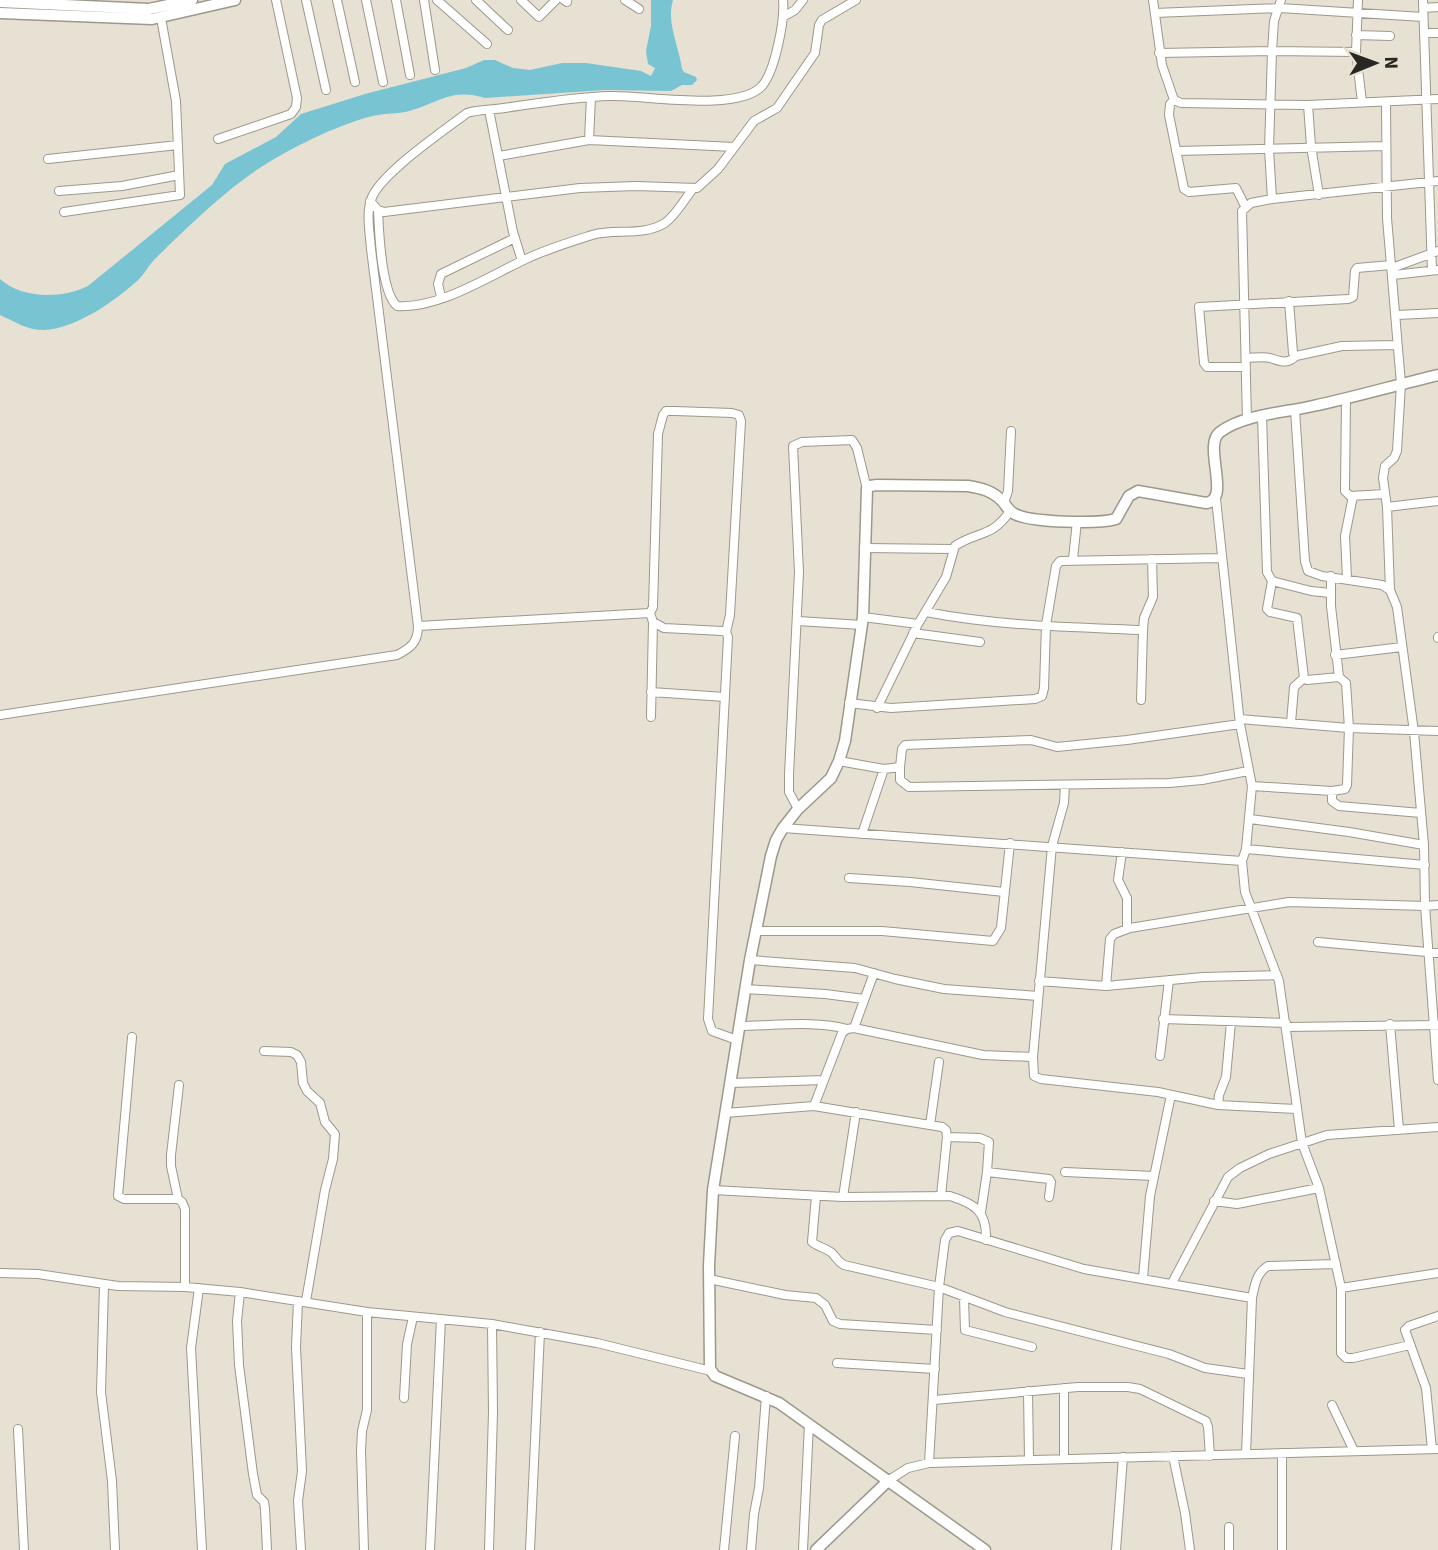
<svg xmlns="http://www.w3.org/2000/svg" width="1438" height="1550" font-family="'Source Sans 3',sans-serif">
  <rect width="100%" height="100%" fill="#e6e1d3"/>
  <path fill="#78c4d2" d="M651,0H673C666,23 679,46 682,69L684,72L696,77L697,80L692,85H682L671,91L605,90L485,98C450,87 438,104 405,112C396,114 387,113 378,115C345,121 295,146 266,164C231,185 187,227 157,257C149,264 145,274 137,281C115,301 75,329 44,330C26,330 16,322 0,315V279C22,299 62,299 88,286L212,185L225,164L276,137L301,114L365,94L466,68L484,60H495L513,68L530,70L562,63H586L641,71L651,76L655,68L648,64L646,51L651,26Z"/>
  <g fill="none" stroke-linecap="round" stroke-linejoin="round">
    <g stroke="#9c988b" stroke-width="10">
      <path id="street" d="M306,0L326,90
        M337,0L355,82
        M366,0L383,82
        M396,0L410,75
        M424,0L435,70
        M437,0L487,44
        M476,0L508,30
        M521,0L539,17L556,0
        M564,0L567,2
        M625,0L639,9
        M1153,0L1162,65L1174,100L1181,103L1308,105L1438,99
        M1358,0L1356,52L1362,102
        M1423,0L1432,270
        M1424,8L1438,7
        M1155,13L1280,8L1423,17
        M783,17L795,10L803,0
        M1424,33H1438
        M1356,35L1390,36
        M1159,53L1272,51L1356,52
        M1174,100L1170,104L1169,115L1184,189L1189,192L1236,188L1245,206
        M1386,102L1387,218L1401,384L1397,451L1394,458L1385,466L1383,478L1387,507L1390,590
        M1308,105L1311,146L1319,195
        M489,110L513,232L522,261
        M218,139L291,114L296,107L297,98L276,0
        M589,140L734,147
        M1176,151L1386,146
        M499,156L589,140L591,97
        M48,159L178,145
        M59,191L122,186L179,175
        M1272,199L1438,181
        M370,201L378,210L384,212L580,188L636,186L697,188L718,169L754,121L777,108L815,53L819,25L822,20L856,0
        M378,210C379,232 381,292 397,306C439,309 489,276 526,259C547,249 570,242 592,235C615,228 642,237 665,223C676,215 684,200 692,190
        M64,212L180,195L176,101L161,18
        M1392,268L1438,251
        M1393,275L1438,270
        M441,297L438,284L441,274L515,238
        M1289,301L1293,353L1296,356L1342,346L1397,345
        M1397,315L1438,313
        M1246,358C1254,358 1263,356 1270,358C1280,361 1287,365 1296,356
        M1246,367H1207L1204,363L1199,307L1348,299L1353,297L1355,271L1357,268L1391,265
        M1346,398L1345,491L1350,496L1385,494
        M1295,410L1305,561L1308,571L1322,576L1382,585L1390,590L1397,607L1414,732L1424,845L1425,906L1438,1080
        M1262,416L1267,572L1272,581L1311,591L1330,593
        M1247,420L1242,211L1251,203L1272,199L1269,149L1272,51L1274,21L1281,0
        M1216,499L1240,724L1252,786L1246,849L1242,861L1245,892L1279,981L1302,1143L1319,1188L1341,1288V1353L1346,1358H1353L1410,1345
        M1004,503L1008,491L1011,431
        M1387,507L1438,501
        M864,548L952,549
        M1073,559L1077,521
        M1331,576V606L1339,677
        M1347,578L1345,536L1353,496
        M926,612C998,626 1070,627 1143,630
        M650,613L653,622L664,628L722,631L726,632L728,637L708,1019L712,1031L737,1040
        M863,617L918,624
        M798,621L862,625
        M418,626L650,613L653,607L658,434L663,415L666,411H675L732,413L739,415L741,421L730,615L726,632
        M913,633L980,642
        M1438,637V638
        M1335,655L1402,647
        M651,692L725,697
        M1141,700L1143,630L1144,618L1153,597L1152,559
        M849,703L891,708L1035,699L1042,696L1044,688L1046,625L1056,566L1060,561L1221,558
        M877,708L918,624L946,577L955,546C977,531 992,538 1010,511
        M0,715L397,655C411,648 418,642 418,626L371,249C370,234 366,214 371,200C378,175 445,130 467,113C479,109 492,110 504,108C539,103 574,97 610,96C646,95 735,112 761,87C775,73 785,19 783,0
        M651,717L653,622
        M1240,719L1349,728L1438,731
        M1291,723L1294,687L1304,678
        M839,761L884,769L900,767V780L909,787L1169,783L1202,780L1248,771
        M900,767L902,749L905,745L1031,740L1057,747L1127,740L1240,724
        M1065,785L1064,803L1052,846L1033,1057L1034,1076L1041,1079L1158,1092L1218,1105L1297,1109
        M1252,786L1332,791L1345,789L1347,785L1349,728L1346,683L1339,677L1307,680L1304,678L1297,618L1270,612L1267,609L1272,581
        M1332,791V801L1339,806L1421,813
        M798,809L789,792V774L799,572L793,446L802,442L852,440L857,448L867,489
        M1250,819L1349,832L1424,845
        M783,828L1242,861
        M862,834L884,769
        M1246,849L1425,865
        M1122,852L1118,880L1127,898V929
        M849,878L910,882L1004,892
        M755,931H882L993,941L1001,928L1010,843
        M1318,942L1438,953
        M750,960L855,968L895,979L944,989L1038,996
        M1039,981L1106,986L1203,977L1277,975
        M1106,986L1110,939L1114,934L1130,928L1289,902L1425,906L1438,905
        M746,989L825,994L864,999
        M1163,1019L1286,1023
        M1390,1024L1399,1130
        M739,1026C772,1026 816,1020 847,1029
        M1287,1027L1438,1025
        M854,1028L874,973
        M132,1037L118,1196L124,1199H178L182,1202L185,1209V1287
        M264,1051L291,1052L297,1055L301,1062L303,1083L307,1091L320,1103L325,1122L335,1134L333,1159L325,1190L306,1301
        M1160,1056L1169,980
        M730,1083L824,1080
        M1218,1105L1219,1095L1226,1077L1231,1022
        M814,1106L842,1033L847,1029L854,1028L983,1055L1033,1057
        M725,1113L814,1106L942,1127L946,1130L947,1137L941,1196
        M930,1125L939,1062
        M947,1137L980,1138L989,1142L987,1172L981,1212
        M987,1172L1049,1179L1051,1182L1049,1197
        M1065,1172L1154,1176
        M713,1190L843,1197L950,1196C976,1204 987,1212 986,1240
        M816,1196L812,1242C818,1247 826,1248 832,1253C837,1258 837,1261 844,1265L939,1287L1005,1312L1169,1354L1205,1368L1248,1374
        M843,1197L856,1112
        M178,1199L171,1166V1155L179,1085
        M1214,1201L1237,1204L1319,1188
        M0,1273L38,1274L118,1286L185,1287L240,1292L367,1312L492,1324L597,1343L711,1371
        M1143,1278L1150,1196L1171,1095
        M709,1279L785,1295L816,1298L825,1305L833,1321L840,1324L937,1330
        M1172,1283L1228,1177L1240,1168L1269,1154L1327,1135L1438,1127
        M104,1285L101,1392L112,1481L115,1550
        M199,1288L191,1348L202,1550
        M1341,1288L1438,1273
        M240,1292L237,1321L239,1365L253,1474L257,1495L264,1502L265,1509L267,1550
        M964,1298L965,1330L1032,1347
        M298,1301L296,1347L302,1471L298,1501L301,1550
        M837,1363L935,1369
        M1028,1391L1029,1460
        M404,1398L407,1344L413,1317
        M934,1400L1078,1387H1128L1140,1389L1206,1421L1208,1427L1210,1456
        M1332,1405L1354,1451
        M18,1429L24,1550
        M1432,1449L1426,1388L1405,1330L1409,1326L1438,1316
        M1246,1454L1252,1298C1255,1285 1256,1273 1268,1266L1336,1264
        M1173,1456L1185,1513L1190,1550
        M1064,1459V1388
        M929,1463L939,1287L945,1240L949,1233L958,1231L1084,1269L1252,1298
        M889,1480L908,1468L929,1463L1438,1449
        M1229,1527V1550
        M364,1550L361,1451L362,1431L367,1410V1312
        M430,1550L441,1319
        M489,1550L493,1412L492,1324
        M530,1550L540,1332
        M724,1550L735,1436
        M751,1550L754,1514L759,1488L766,1396
        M803,1550L809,1424
        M1116,1550L1123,1457
        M1282,1550V1453"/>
    </g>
    <g stroke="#9c988b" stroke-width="13">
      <path id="secondary" d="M0,2L149,9L192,0
        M0,13L152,19L235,0
        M816,1550L889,1480
        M985,1550L779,1403L715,1376L710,1369L709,1265L713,1190L750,960L771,856L776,840L783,828L798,809L831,778L839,761L845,741L863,617L867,489L870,486L877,485L968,486C981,488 993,491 1002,501C1006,505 1008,510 1013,513C1028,523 1099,524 1116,519L1129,496L1138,491L1206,503C1232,500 1202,445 1220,432C1245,414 1283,413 1313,406C1355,397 1396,385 1438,375"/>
    </g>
    <use href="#street" stroke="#fff" stroke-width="8"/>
    <use href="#secondary" stroke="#fff" stroke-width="10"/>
  </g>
  <g transform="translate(1375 63) rotate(89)" stroke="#e6e1d3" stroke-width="5" paint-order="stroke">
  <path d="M0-5L12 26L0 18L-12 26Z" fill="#292722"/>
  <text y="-10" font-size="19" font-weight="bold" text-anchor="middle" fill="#292722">N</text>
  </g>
</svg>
